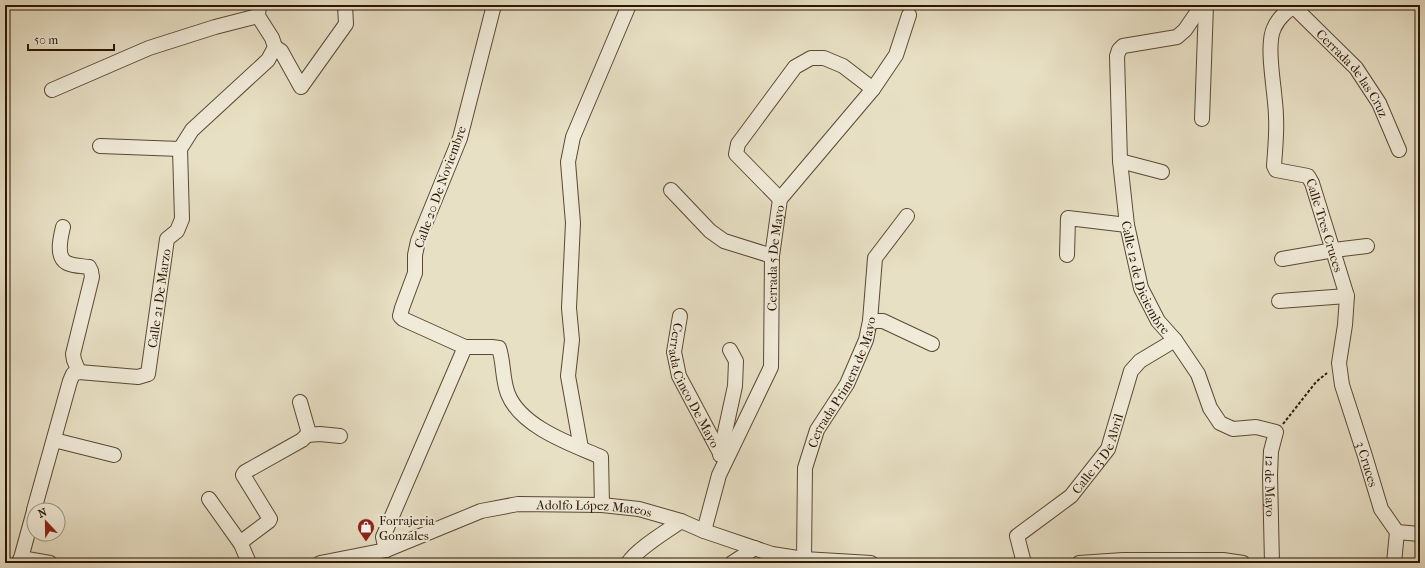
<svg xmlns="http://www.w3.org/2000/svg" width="1425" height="568" font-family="'IM FELL French Canon',serif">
  <rect width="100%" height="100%" fill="#e8e0c5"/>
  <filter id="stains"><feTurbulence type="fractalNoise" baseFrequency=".005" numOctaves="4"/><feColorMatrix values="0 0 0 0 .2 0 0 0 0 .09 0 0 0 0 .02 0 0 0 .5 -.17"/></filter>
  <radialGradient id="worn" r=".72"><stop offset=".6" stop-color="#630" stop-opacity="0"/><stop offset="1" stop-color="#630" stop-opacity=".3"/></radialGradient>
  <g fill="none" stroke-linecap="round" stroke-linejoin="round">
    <g stroke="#5a4934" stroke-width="16">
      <g id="minor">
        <path d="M494,5L460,138L418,241L415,255V273L402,308L400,316L403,319L465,347H492L499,348C504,363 502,379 508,394C521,427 571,444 601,457L602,505"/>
        <path id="s1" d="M1202,5L1185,30L1177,37L1123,46L1119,50L1117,56L1120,161L1127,225L1141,288L1158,321L1175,340L1198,374L1210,408L1220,423L1233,429L1256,427L1276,432L1271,451L1270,475L1272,563"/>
        <path id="s2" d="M1292,5L1356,68L1379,103L1399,150"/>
        <path id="s3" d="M1298,5C1289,8 1278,18 1274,28C1265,46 1276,94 1276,117C1277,133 1275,150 1274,166L1276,170L1308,176L1312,183L1347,296L1345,325L1339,363L1342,385L1365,456L1381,509L1397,532L1394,563"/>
        <path d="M275,47L281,51L301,87L346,24L345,5"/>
        <path d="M52,90L149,48L215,27L258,16"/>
        <path d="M1202,119L1206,5"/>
        <path d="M100,146L180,149"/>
        <path d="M1120,161L1162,172"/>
        <path d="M671,190L710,231L724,241L772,256"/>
        <path d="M780,199L736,154L738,144L795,67L811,58H824L843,66L873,89"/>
        <path d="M63,227C61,236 55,257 67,263C73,266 82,266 89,267L91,271L92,277L73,354L74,360L79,372"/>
        <path d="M1067,255L1068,218L1127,225"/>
        <path d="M1282,259L1334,250L1367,246"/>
        <path d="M1279,301L1347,296"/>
        <path id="s4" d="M680,316L674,352L679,376L720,453"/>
        <path d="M870,321H883L932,344"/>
        <path d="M307,435L320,434L340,436"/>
        <path d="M54,440L114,455"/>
        <path d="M581,448L568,376L572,340L569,308L573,223L568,162L573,137L629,5"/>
        <path d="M720,455L735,386L736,361L730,350"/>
        <path d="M209,499L241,544L249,563"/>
        <path id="s5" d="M34,510L70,381L73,374L79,372L138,377L148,374L167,239L177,231L182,219L180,149L192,130L268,60L275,47L272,38L258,16L259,5"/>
        <path id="s6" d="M704,531L719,475L771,367L772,256L780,199L873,89L896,55L909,15"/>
        <path d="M1397,532L1420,534"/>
        <path d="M241,544L245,539L269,521L270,519L243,475L245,472L302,440L307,435L308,430L300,402"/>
        <path d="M386,550L383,537L465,347"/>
        <path d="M21,558L50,563"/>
        <path id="s7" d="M804,559L805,468L817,430L847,384L866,340L870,321L875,258L907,216"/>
        <path d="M18,563L21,558L34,511"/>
        <path id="s8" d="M320,563L386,550L481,511L518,504L602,505L639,509L681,521L704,531L772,554L804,559L871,563"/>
        <path d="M628,563C638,548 666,532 681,521"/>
        <path d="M732,563L755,548"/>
        <path id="s9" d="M1024,563L1017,536L1071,496L1108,449L1131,371L1140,361L1175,340"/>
        <path d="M1079,563L1123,560H1223L1243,563"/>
      </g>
    </g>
    <path stroke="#2a1704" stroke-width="2" stroke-dasharray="3 2" stroke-linecap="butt" d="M1283,424L1316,382L1327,373"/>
    <use href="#minor" stroke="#f0ebd9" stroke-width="14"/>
  </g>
  <defs>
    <g id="shop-pin" transform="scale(0.9)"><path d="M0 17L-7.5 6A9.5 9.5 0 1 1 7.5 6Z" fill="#8f2418" stroke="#f0ebd9"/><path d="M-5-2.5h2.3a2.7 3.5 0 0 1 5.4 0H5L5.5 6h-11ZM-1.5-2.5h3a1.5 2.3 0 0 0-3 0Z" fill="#fff"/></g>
  </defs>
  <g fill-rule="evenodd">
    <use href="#shop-pin" x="366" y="527"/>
  </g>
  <g text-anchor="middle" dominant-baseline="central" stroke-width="4" stroke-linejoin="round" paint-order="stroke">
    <g font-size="13" fill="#2a1704" stroke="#f0ebd9">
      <text stroke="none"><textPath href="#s2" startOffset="92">Cerrada de las Cruz</textPath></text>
      <text transform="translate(440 187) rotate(-70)">Calle 20 De Noviembre</text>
      <text stroke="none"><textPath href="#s3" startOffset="262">Calle Tres Cruces</textPath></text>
      <text stroke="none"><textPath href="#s6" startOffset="287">Cerrada 5 De Mayo</textPath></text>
      <text stroke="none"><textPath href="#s1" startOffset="333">Calle 12 de Diciembre</textPath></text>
      <text stroke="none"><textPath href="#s5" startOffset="294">Calle 21 De Marzo</textPath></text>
      <text stroke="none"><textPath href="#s7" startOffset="185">Cerrada Primera de Mayo</textPath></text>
      <text stroke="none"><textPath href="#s4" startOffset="74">Cerrada Cinco De Mayo</textPath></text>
      <text stroke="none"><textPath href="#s9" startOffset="146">Calle 13 De Abril</textPath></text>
      <text stroke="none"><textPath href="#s3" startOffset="509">3 Cruces</textPath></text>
      <text stroke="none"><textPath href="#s1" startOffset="612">12 de Mayo</textPath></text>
      <text stroke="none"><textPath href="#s8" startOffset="284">Adolfo López Mateos</textPath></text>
    </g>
    <g font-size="13" fill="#2a1704" stroke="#f0ebd9" text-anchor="start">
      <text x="379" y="520">Forrajeria<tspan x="379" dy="15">Gonzales</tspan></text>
    </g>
  </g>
  <rect width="1425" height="568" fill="none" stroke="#e8e0c5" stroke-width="20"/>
  <rect x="6" y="6" width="1413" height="556" fill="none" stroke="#2a1704" stroke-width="2"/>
  <rect x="10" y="10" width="1405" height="548" fill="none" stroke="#2a1704"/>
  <g transform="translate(46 522) rotate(338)"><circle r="19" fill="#f0ebd9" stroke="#a19684"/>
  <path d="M0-3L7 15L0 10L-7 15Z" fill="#8f2418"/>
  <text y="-6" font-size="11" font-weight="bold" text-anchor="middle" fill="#2a1704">N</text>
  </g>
  <path d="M28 44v6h86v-6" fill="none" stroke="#2a1704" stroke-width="2"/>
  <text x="34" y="44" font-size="12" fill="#2a1704" stroke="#f0ebd9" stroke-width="3" paint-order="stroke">50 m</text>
  <rect width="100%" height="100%" filter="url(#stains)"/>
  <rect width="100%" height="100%" fill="url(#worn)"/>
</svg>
